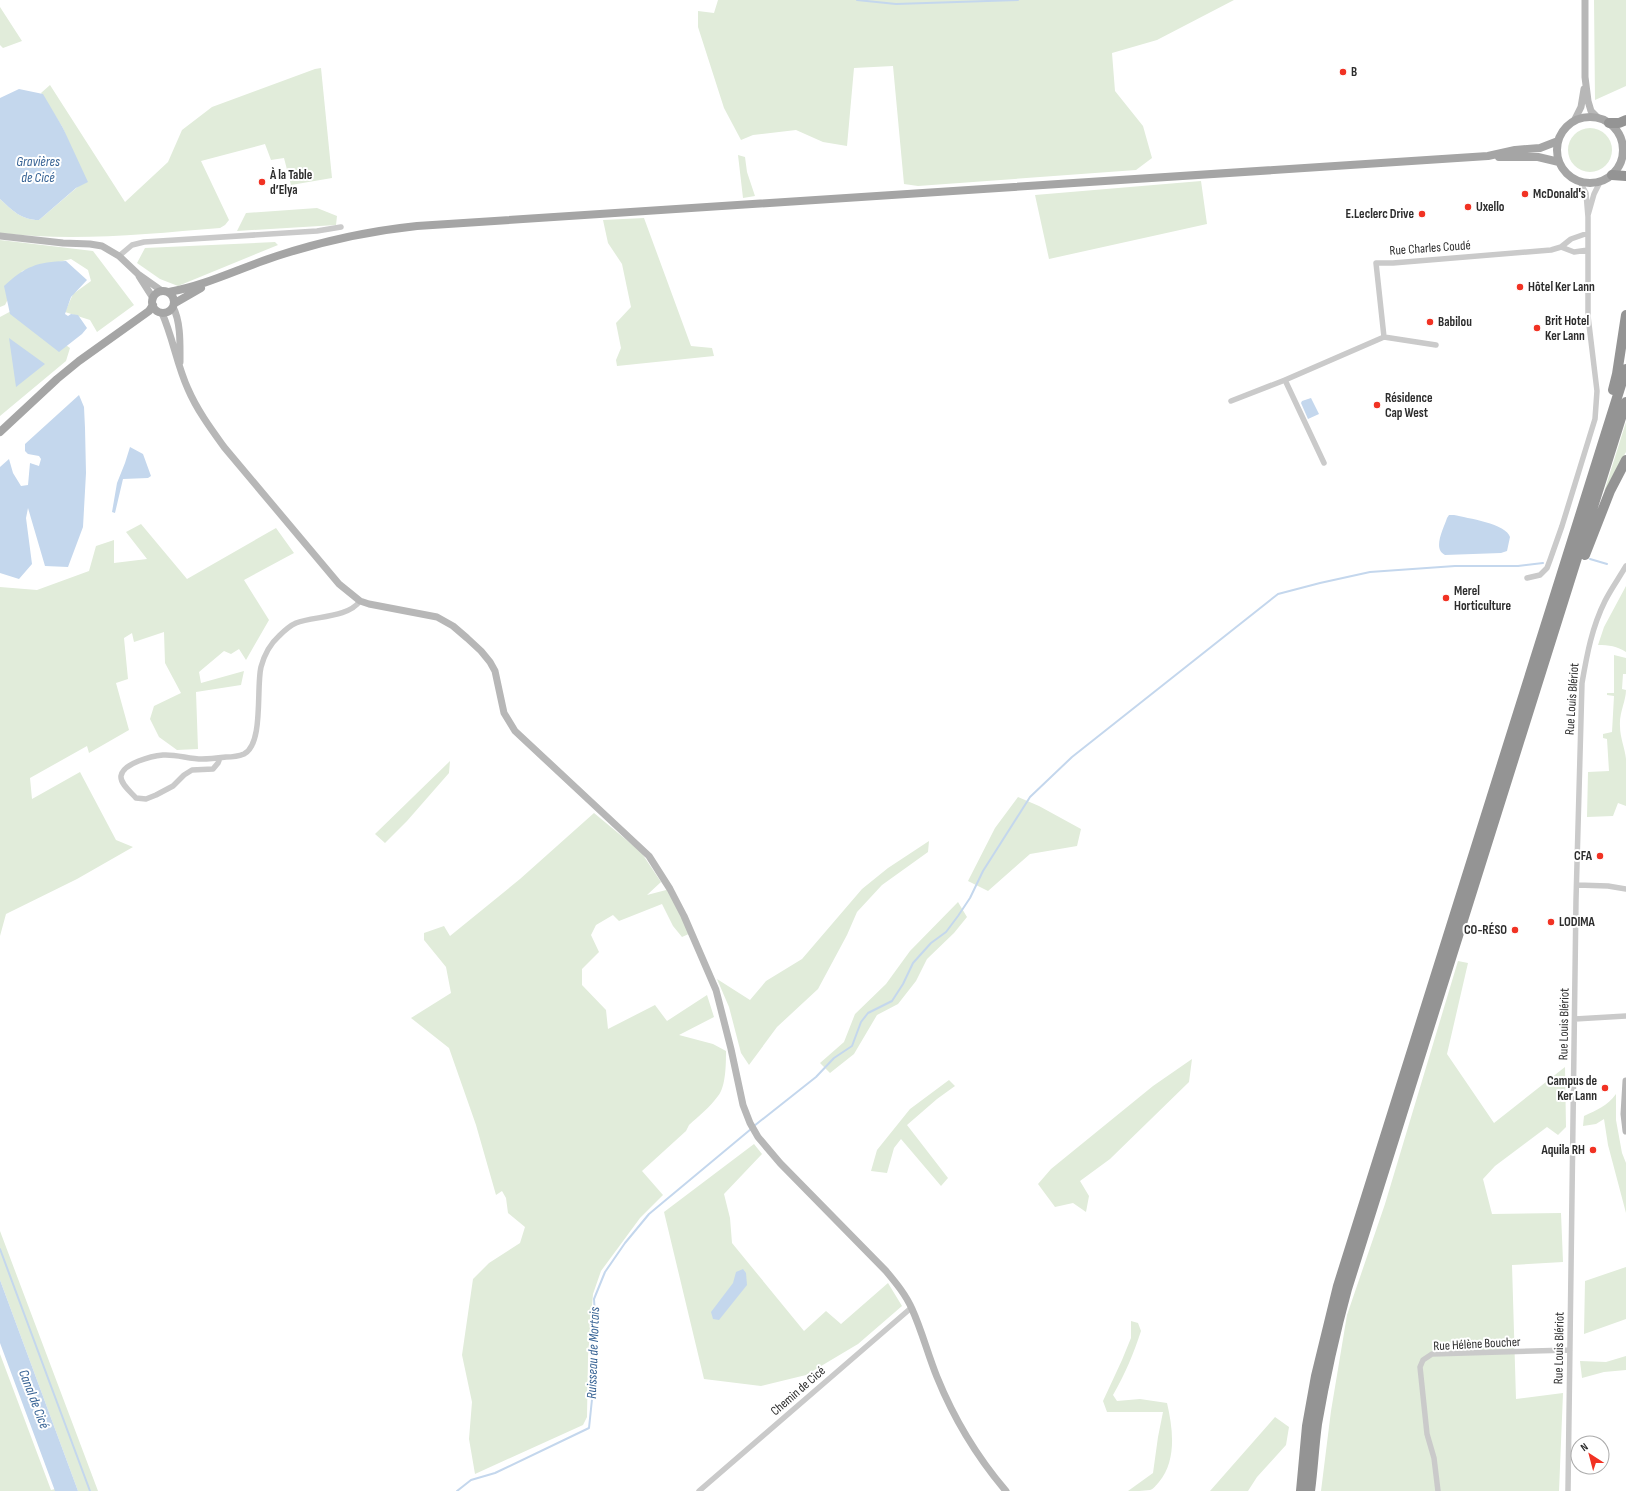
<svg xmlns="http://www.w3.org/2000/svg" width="1626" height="1491" font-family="'Sofia Sans Condensed',sans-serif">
  <rect width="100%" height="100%" fill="#fff"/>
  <path fill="#e1ecda" d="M718,0H1234L1157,40L1112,53L1115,91L1143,126L1152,158L1136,170L918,186L904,184L893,66L854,68L847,146L823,142L796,130L753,135L741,140L724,108L698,27V11L714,13Z
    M1594,0H1626V86L1595,100Z
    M0,7L22,41L3,48L0,45Z
    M321,68L332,178L291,185L284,158L271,160L265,144L201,161L229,220L225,225L220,228C147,234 73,242 0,233V199C12,210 21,220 39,220L81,184L70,147L63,128L41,93L50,85L125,202L168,162L182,130L212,107L315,69Z
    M1568 150a22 22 0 1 1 44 0a22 22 0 1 1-44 0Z
    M738,155L745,157L747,172L755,196L743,198Z
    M1201,181L1207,224L1049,259L1035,195Z
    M317,208L337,216L336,225L237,231L246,213Z
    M644,218L691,346L712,348L714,356L617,366L616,360L621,348L616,323L631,307L622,264L608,243L603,220Z
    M0,240L93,251L134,305L97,332L90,320L65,312L73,294L91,281L88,270L71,259L22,271L5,305L0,307Z
    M275,242L278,245L178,286L160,279L137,263L145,248Z
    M15,309L70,348L66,361L0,416V317Z
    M1626,422V452L1604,492Z
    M141,524L187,579L276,528L294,553L244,580L269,620L246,660L239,649L231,654L224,651L199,672L201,683L244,671L241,685L196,692L198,749L177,750L159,737L150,719L154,706L181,693L165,663L164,632L134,642L132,633L124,638L128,679L116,683L129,730L89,753L87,746L30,778L32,799L80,772L116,840L133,847L77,879L6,914L0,936V587L37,590L89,571L96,546L114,540V563L147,559L126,532Z
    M1626,586V652C1617,646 1609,645 1598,645L1604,627Z
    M1614,655L1626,658V674H1623L1622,689L1626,690C1626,701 1619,713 1620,726C1620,738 1625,748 1626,759C1626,774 1626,791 1626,806L1618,803L1613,816L1587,817L1588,772L1609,771L1607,739L1603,738V734L1612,732L1614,696L1607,695V693H1614Z
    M450,761L449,773L407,821L385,843L375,834Z
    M1018,797L1039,806L1081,829L1077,846L1030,854L988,891L968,881L995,828Z
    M594,813L641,852L661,882L647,895L670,889L691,933L682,937L673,926L662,904L619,921L613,915L596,925L591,935L599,952L582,969V985L606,1010L608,1029L655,1005L667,1021L707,995L714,1017L679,1035L713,1044L726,1051C726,1063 726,1087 718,1096C710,1107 699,1116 689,1125L686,1131L642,1171L663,1195L640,1218L601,1271L593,1294L588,1357L587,1417L583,1425L475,1474L469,1439L472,1402L462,1355L473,1279L489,1263L520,1243L525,1227L508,1213L506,1198L502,1191L496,1195L476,1125L449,1048L411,1018L451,993L446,967L424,940V933L444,926L450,936L520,879Z
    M929,841L928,852L882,885L857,912L847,935L818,989L777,1027L749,1065L741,1053L729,1007L717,979L750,1000L766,981L802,959L862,889L888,868Z
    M958,902L967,917L954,933L927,959L916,981L898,1004L877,1015L854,1054L830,1073L820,1063L844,1042L855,1014L886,984L910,951Z
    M1458,961L1468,963L1447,1054L1494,1123L1565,1067L1566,1127L1558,1135L1547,1127L1495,1166L1483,1179L1492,1214L1561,1213L1563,1262L1512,1265L1516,1399L1563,1393L1559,1491H1321L1331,1411L1347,1315L1385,1204Z
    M1192,1059L1189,1082L1110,1159L1080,1181L1089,1196L1086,1212L1073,1203L1055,1207L1038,1184L1051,1169L1153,1086Z
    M949,1080L955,1086L937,1099L907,1125L948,1178L941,1186L901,1139L894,1148L887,1173L871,1171L877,1150L910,1109Z
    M1616,1094V1120L1622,1153L1626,1163V1213L1608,1145L1604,1119L1596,1124L1583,1126L1584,1116C1597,1110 1607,1106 1616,1094Z
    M754,1144L762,1154L724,1194L730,1218L732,1243L804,1331L826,1311L841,1324L888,1283L902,1306L858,1344L806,1375L761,1386L704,1379L664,1212Z
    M0,1231L98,1491H78L0,1280Z
    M1626,1267V1319L1584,1334L1585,1281Z
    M1131,1321L1138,1323L1141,1331C1133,1355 1126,1372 1113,1395L1117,1401L1140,1399L1167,1403C1173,1429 1177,1460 1159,1482C1156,1485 1154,1489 1150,1490C1144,1491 1134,1491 1128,1491L1153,1473L1158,1437L1163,1412H1107L1103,1401L1122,1360L1131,1338Z
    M0,1354L51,1490L55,1489V1491H0Z
    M1626,1356V1370L1604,1372L1582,1378L1580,1361L1606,1362Z
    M1275,1417L1289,1427L1286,1445L1257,1477L1248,1491H1210Z"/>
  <path fill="#c4d7ed" d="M19,89L43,94L63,128L88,182L76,188L39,220C21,220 12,210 0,199V98Z
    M66,261L87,280L71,297L65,314L68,316L71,314L78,315L87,328L82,334L59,352L10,314L4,286C26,266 37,262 66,261Z
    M9,338L45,364L16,387Z
    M79,395L84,407L85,428L86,473L83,527L68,567L45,566L28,508L26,518L32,564L19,579L0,573V467L9,459L13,473L21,486L28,485L30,463L39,466L41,459L39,456L28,454L25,451V444Z
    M1311,398L1319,414L1308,419L1301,403L1302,401Z
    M130,447L143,454L151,476L148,478L123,479L115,513L112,512L117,483L125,463Z
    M1449,515H1454C1467,518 1507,524 1510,537L1507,551L1501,553L1445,555C1432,549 1444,528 1447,518Z
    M743,1269L746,1273L747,1285L719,1320L713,1319L711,1312L733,1283L736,1272Z
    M0,1280L78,1491H55L0,1343Z"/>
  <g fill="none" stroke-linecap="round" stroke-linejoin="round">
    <path stroke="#c4d7ed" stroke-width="2" d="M857,0L896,4L1018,0
      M1590,559L1607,564
      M754,1126L816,1077L834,1058L852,1046L861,1022L868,1013L892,1001L903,984L913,963L931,943L946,932L958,916L970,898L983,871L1030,797L1072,757L1278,594L1320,583L1370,572L1455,566H1518L1543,563
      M0,1249L90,1491
      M457,1491L471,1480L495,1473L589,1428L594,1380L590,1368L595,1316L594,1299L605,1272L625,1243L649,1214L751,1129"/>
    <path stroke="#cacaca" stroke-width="5.5" d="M1588,215L1594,194L1600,182
      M1561,247L1574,252L1588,250
      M119,256L132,245L144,242L317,231L341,227
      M1384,337L1376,263H1393L1551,250L1561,247L1571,239L1588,233
      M1285,380L1324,463
      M1231,401L1285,380L1384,337L1436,345
      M1527,578L1540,575L1547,568L1550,560L1562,526L1595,419L1597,391L1588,316V217L1586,193L1580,182
      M220,758L218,763L213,769L192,770L184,775L173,786L156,795L146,799L136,798C132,793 120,784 121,776C123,763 152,756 163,755C176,754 189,759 202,759C210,759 218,758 226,757C232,757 239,756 244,754C264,744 256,687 261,667C264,656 270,644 279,636C284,631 289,626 296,623C314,616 348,618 360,601
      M1577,885L1608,886L1626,889
      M1575,1019L1626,1016
      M699,1491L911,1308
      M1438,1491L1434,1458L1427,1434L1420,1367L1423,1360L1432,1354L1570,1350
      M1568,1491L1576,900L1582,683C1587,654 1592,627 1605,601C1611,589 1619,578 1626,566"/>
    <path stroke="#b7b7b7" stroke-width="7" d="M1585,0V77L1588,101L1591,111L1597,117
      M1574,121L1581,107L1584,89
      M0,236L63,243L90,244L102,246L119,256L138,274L162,291
      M139,276L153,298
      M173,307C181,322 180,345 180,362
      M162,313C173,338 177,365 188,389C197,410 211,429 224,447L339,584L360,601L369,604L437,617L453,626L467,638L481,651L490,662L495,671L504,713L515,731L649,856L670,889L684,916L716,990L731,1049L743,1105L750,1123L758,1137L780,1163L886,1271C896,1283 906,1295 912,1309C922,1331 928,1355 937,1377C954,1419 977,1457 1006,1491
      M1626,1081L1624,1114L1626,1131"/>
    <path stroke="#a5a5a5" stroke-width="8" d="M1557 150a33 33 0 1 1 66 0a33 33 0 1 1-66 0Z
      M1499,157H1538L1559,162
      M152 302a11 11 0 1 1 22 0a11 11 0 1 1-22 0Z
      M169,292C207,285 240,268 277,256C323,241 369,231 417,226L1488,156L1515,150L1540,148L1558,141
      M175,303L201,288
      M0,432L57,379L79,361L149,311L153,305"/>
    <path stroke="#949494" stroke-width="10" d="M1609,123H1619L1626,120
      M1612,175L1626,176
      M1613,390L1617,374L1626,315
      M1585,555L1610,491L1626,460
      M1301,1491L1307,1426L1316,1376L1338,1286L1626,369
      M1310,1491C1313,1469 1314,1446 1317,1424C1325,1378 1335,1333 1347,1289L1626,402"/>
  </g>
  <g fill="#f13223" stroke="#fff" stroke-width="1.5">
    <circle cx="1343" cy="72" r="4"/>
    <circle cx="262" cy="182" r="4"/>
    <circle cx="1525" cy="194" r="4"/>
    <circle cx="1468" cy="207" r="4"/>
    <circle cx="1422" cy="214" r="4"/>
    <circle cx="1520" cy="287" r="4"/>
    <circle cx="1430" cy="322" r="4"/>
    <circle cx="1537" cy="328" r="4"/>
    <circle cx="1377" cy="405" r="4"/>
    <circle cx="1446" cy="598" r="4"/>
    <circle cx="1600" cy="856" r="4"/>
    <circle cx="1551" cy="922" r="4"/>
    <circle cx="1515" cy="930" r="4"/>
    <circle cx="1605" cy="1088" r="4"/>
    <circle cx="1593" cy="1150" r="4"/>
  </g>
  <g text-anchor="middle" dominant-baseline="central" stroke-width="4" stroke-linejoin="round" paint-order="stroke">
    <g font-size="13" font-weight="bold" fill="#2d2d2d" stroke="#fff" text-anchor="start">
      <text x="1351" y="72">B</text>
      <text x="270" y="175">À la Table<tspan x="270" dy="15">d’Elya</tspan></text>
      <text x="1533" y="194">McDonald's</text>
      <text x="1476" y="207">Uxello</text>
      <text x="1414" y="214" text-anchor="end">E.Leclerc Drive</text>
      <text x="1528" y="287">Hôtel Ker Lann</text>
      <text x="1545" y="321">Brit Hotel<tspan x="1545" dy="15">Ker Lann</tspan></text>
      <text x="1438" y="322">Babilou</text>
      <text x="1385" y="398">Résidence<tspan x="1385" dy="15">Cap West</tspan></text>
      <text x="1454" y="591">Merel<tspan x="1454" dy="15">Horticulture</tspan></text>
      <text x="1592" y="856" text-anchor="end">CFA</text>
      <text x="1559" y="922">LODIMA</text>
      <text x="1507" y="930" text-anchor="end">CO-RÉSO</text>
      <text x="1597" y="1081" text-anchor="end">Campus de<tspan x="1597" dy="15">Ker Lann</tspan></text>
      <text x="1585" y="1150" text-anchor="end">Aquila RH</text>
    </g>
    <g font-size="13" fill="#2d2d2d" stroke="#fff">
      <text transform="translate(1430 248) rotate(-4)">Rue Charles Coudé</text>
      <text transform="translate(1572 699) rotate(-86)">Rue Louis Blériot</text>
      <text transform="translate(1564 1024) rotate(-89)">Rue Louis Blériot</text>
      <text transform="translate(1477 1344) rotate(-3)">Rue Hélène Boucher</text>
      <text transform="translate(1559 1348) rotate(-89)">Rue Louis Blériot</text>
      <text transform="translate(798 1391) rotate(-41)">Chemin de Cicé</text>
    </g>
    <g font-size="14" font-style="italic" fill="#366294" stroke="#fff">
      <text x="38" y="161">Gravières<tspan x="38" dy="16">de Cicé</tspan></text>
      <text transform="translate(593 1353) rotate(-88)">Ruisseau de Mortais</text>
      <text transform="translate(34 1399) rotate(69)">Canal de Cicé</text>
    </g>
  </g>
  <g transform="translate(1590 1455) rotate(324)"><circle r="19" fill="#ffffff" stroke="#ababab"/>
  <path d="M0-3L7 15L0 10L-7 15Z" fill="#f13223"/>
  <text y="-6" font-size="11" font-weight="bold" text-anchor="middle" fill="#2d2d2d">N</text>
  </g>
</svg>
